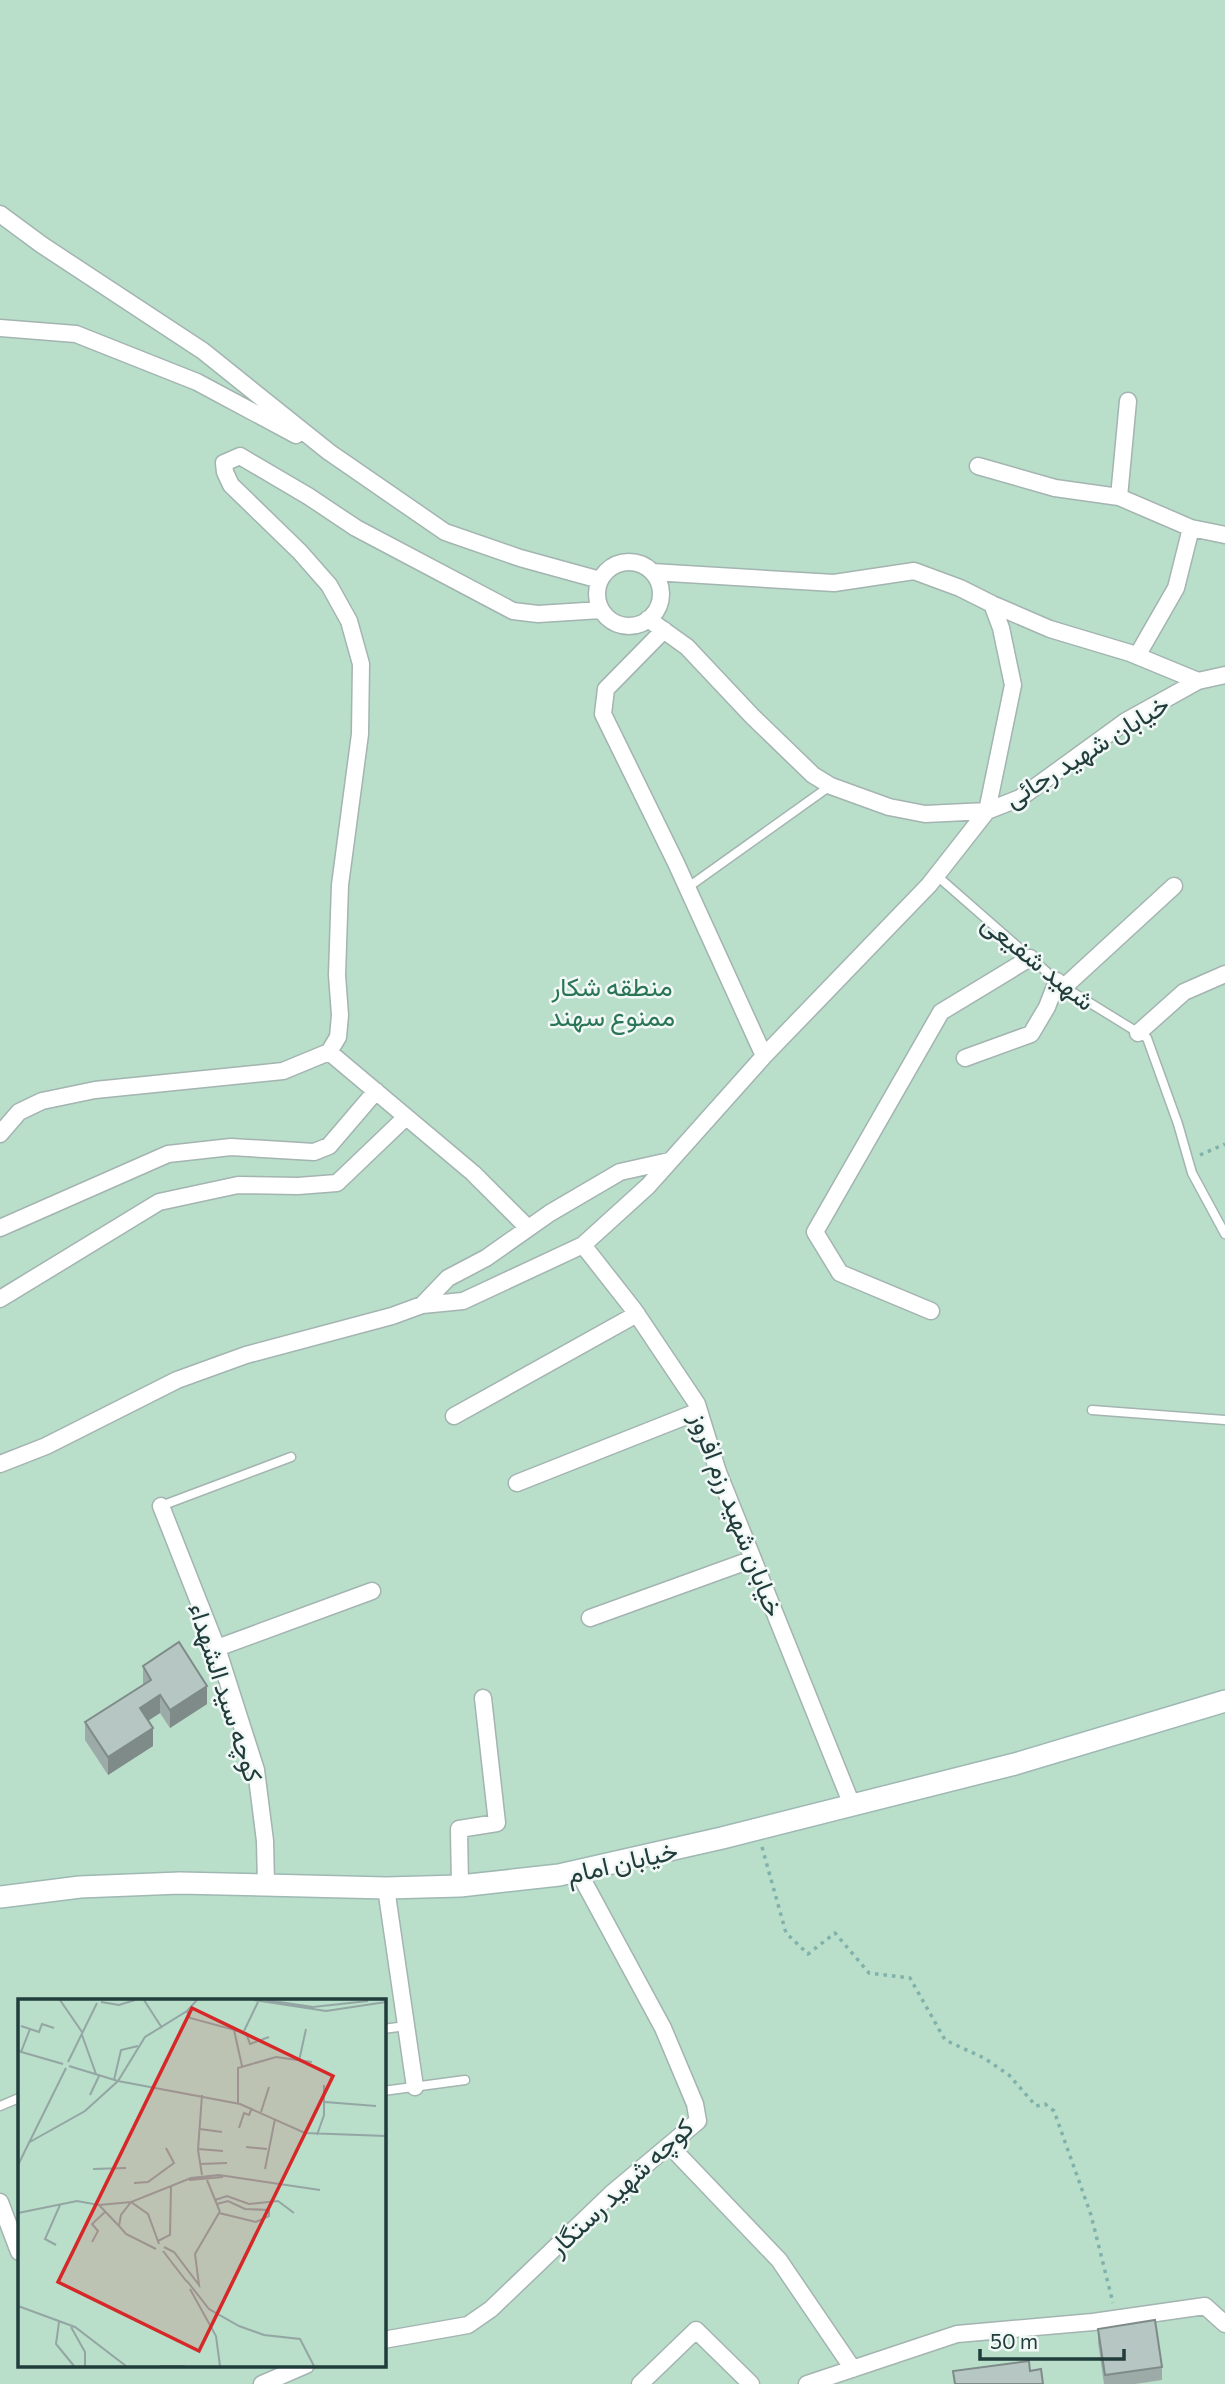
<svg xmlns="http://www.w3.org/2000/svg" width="1225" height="2384" font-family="Commissioner,Vazirmatn,sans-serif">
  <rect width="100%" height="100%" fill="#e1ece9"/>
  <path fill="#b9deca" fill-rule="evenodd" d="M0,0H1225V2384H0ZM19,2001H383V2365H19Z"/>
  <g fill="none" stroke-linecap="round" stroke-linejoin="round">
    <g stroke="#a3b4b1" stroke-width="11">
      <path id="lane" d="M936,875L1064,987L1147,1038L1178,1124L1192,1173L1225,1234
        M687,888L830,786
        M1092,1410L1225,1420
        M161,1506L291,1457
        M383,2029L406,2026
        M383,2091L465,2080
        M0,2106L19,2098"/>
    </g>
    <g stroke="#a3b4b1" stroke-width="19">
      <path id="street" d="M0,214L42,245L203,351L329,452L445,532L520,558L600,580
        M0,328L76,334L197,382L296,435
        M1128,401L1119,497L1191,528L1176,588L1137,656
        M978,466L1055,488L1119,497
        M1191,528L1225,535
        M597 594a32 32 0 1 1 64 0a32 32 0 1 1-64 0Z
        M992,604L1050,629L1130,653L1198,681
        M648,619L687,647L752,716L813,775L831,786L889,807L925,814L987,811L1020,798L1126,721L1198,681L1225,675
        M664,630L606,689L603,714L676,863L764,1056
        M1064,987L1174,886
        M1138,1033L1184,992L1225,974
        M329,1052L473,1173L528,1228
        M965,1058L1031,1034L1047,1007L1057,981
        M0,1134L19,1112L42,1101L95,1090L283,1071L329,1052L338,1037L340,1015L337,975L340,885L360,734L361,664L349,621L329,585L300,552L231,485L225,472L224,463L240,456L308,496L356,528L513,611L538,614L601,610
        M0,1228L168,1154L231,1147L314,1152L329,1146L376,1091
        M583,1245L634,1310L697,1404L718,1472L852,1805
        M0,1299L159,1202L238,1185L298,1186L337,1183L406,1117
        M422,1305L448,1278L486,1258L550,1213L620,1172L669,1161
        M931,1311L840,1273L815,1232L941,1012L1030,958
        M454,1416L637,1314
        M0,1464L46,1446L177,1380L246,1355L392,1316L422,1305L463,1301L583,1245L648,1186L764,1056L929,885L987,811L1013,685L1001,628L992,604L960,588L914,571L834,583L652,572
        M517,1483L699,1411
        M161,1506L217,1648L256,1770L265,1841L266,1884
        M590,1618L753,1559
        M217,1648L372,1591
        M460,1886L459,1829L497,1823L483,1698
        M386,1888L415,2087
        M669,2145L779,2260L853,2369
        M0,2202L19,2252
        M383,2340L468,2325L491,2309L611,2194L698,2121L695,2104L663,2028L578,1871
        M262,2384L306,2365
        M640,2384L696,2330L751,2384
        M807,2384L957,2334L1093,2322L1205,2306L1225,2324"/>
    </g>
    <g stroke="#9fb8b4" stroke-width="24">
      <path id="secondary" d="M0,1897L80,1887L180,1883L386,1888L460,1886L559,1875L722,1838L1015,1764L1225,1701"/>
    </g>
    <path stroke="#80b1ab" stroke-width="3.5" stroke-dasharray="3.5 5" stroke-linecap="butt" d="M1200,1155L1225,1144
      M762,1847L786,1933L808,1954L835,1933L869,1973L910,1978L945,2040L984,2058L1009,2075L1036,2106L1045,2104L1054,2111L1091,2215L1113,2303"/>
    <use href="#lane" stroke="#fff" stroke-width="8"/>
    <use href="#street" stroke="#fff" stroke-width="16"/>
    <use href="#secondary" stroke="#fff" stroke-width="21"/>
  </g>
  <path fill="#9daba8" d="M143,1666L207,1704L170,1728L160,1713L149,1720L153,1746L108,1775L85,1740V1722L143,1685Z
    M1098,2329L1162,2367V2380L1135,2384H1104L1098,2342Z"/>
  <path fill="#7f8b88" d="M207,1686V1704L170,1728V1710Z
    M160,1695V1713L140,1726V1708Z
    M153,1728V1746L108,1775V1757Z"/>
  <path fill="#b6c7c3" stroke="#7f8b88" stroke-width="2" d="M179,1642L207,1686L170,1710L160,1695L140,1708L153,1728L108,1757L85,1722L151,1680L143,1666Z
    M1155,2320L1162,2367L1105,2375L1098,2329Z
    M1029,2361L1030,2371L1041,2369L1043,2384H955L953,2371Z"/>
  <g text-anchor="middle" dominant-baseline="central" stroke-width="5" stroke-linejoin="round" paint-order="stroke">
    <g font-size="26" fill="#203d3b" stroke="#f1f8f6">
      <text transform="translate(1086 750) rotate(-32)">خیابان شهید رجائی</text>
      <text transform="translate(1039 961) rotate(39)">شهید شفیعی</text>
      <text transform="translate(738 1514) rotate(69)">خیابان شهید رزم افروز</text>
      <text transform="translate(227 1692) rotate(72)">کوچه سید الشهداء</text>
      <text transform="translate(622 1861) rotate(-13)">خیابان امام</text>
      <text transform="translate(620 2186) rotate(-43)">کوچه شهید رستگار</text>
    </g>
    <g font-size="26" fill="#297555" stroke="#f1f8f6">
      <text x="612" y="985">منطقه شکار<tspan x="612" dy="30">ممنوع سهند</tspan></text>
    </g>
  </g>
  <g transform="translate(18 1999)">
    <rect width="368" height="368" fill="#e1ece9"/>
    <path d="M0,1H367V367H0Z" fill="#b9deca"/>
    <path fill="none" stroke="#94a6a3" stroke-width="2" d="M42,1L64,33M126,1L144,29M236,1L308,12L368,3M248,1L295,8L350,2M83,3L101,6L117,1M169,12L172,19L228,34L232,45L251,38M3,27L21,33L24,25L36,29M216,31L224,67M226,32L240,3M64,36L78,75M0,52L45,65M3,53L12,30M281,62L288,30M50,63L79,4M51,67L100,82L222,105L287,134L368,137M96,81L103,51L120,47M72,96L81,77M307,103L358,107M220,104V69L258,58L294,63M243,113L251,88M221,129L226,114L231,116L234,109M182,130L204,133M299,136L306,116V86M10,144L67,112L100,82L127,38L169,12L179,1M228,148L249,150M180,150L205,152M182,165L209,164M0,166L48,69M75,170L108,169M247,170L257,120M184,176L180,151L184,96M171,181L205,178M189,181L202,213M116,184L130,183L156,164L148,149M197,201L209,197L231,205L260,202L276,214M81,206L101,227M0,214L59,202L81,206L113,203L130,215L141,245M140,242L152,236L153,188M74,243L80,232L74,225L87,213M38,246L27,240L42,206M146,248L156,253L181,286L177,255L201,214L238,223L251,217V211L227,210L210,202L199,205M138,250L108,235L101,227L103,216L113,203L173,179L201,176L302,191M145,252L169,283M169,282L191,310L221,327L246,336L282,340L296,367M172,290L198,337L202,367M0,307L57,328L108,367M41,323L38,345L56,367M53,328L67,353V367M142,367H167"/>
    <path fill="#d62828" fill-opacity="0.15" stroke="#d62828" stroke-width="3.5" d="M174,9L315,77L181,352L40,283Z"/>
    <rect width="368" height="368" fill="none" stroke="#203d3b" stroke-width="3.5"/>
  </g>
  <path d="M980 2349v10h144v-10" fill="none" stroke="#203d3b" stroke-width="3.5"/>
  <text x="990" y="2349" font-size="21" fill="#203d3b" stroke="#f1f8f6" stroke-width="5" paint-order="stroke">50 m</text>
</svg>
